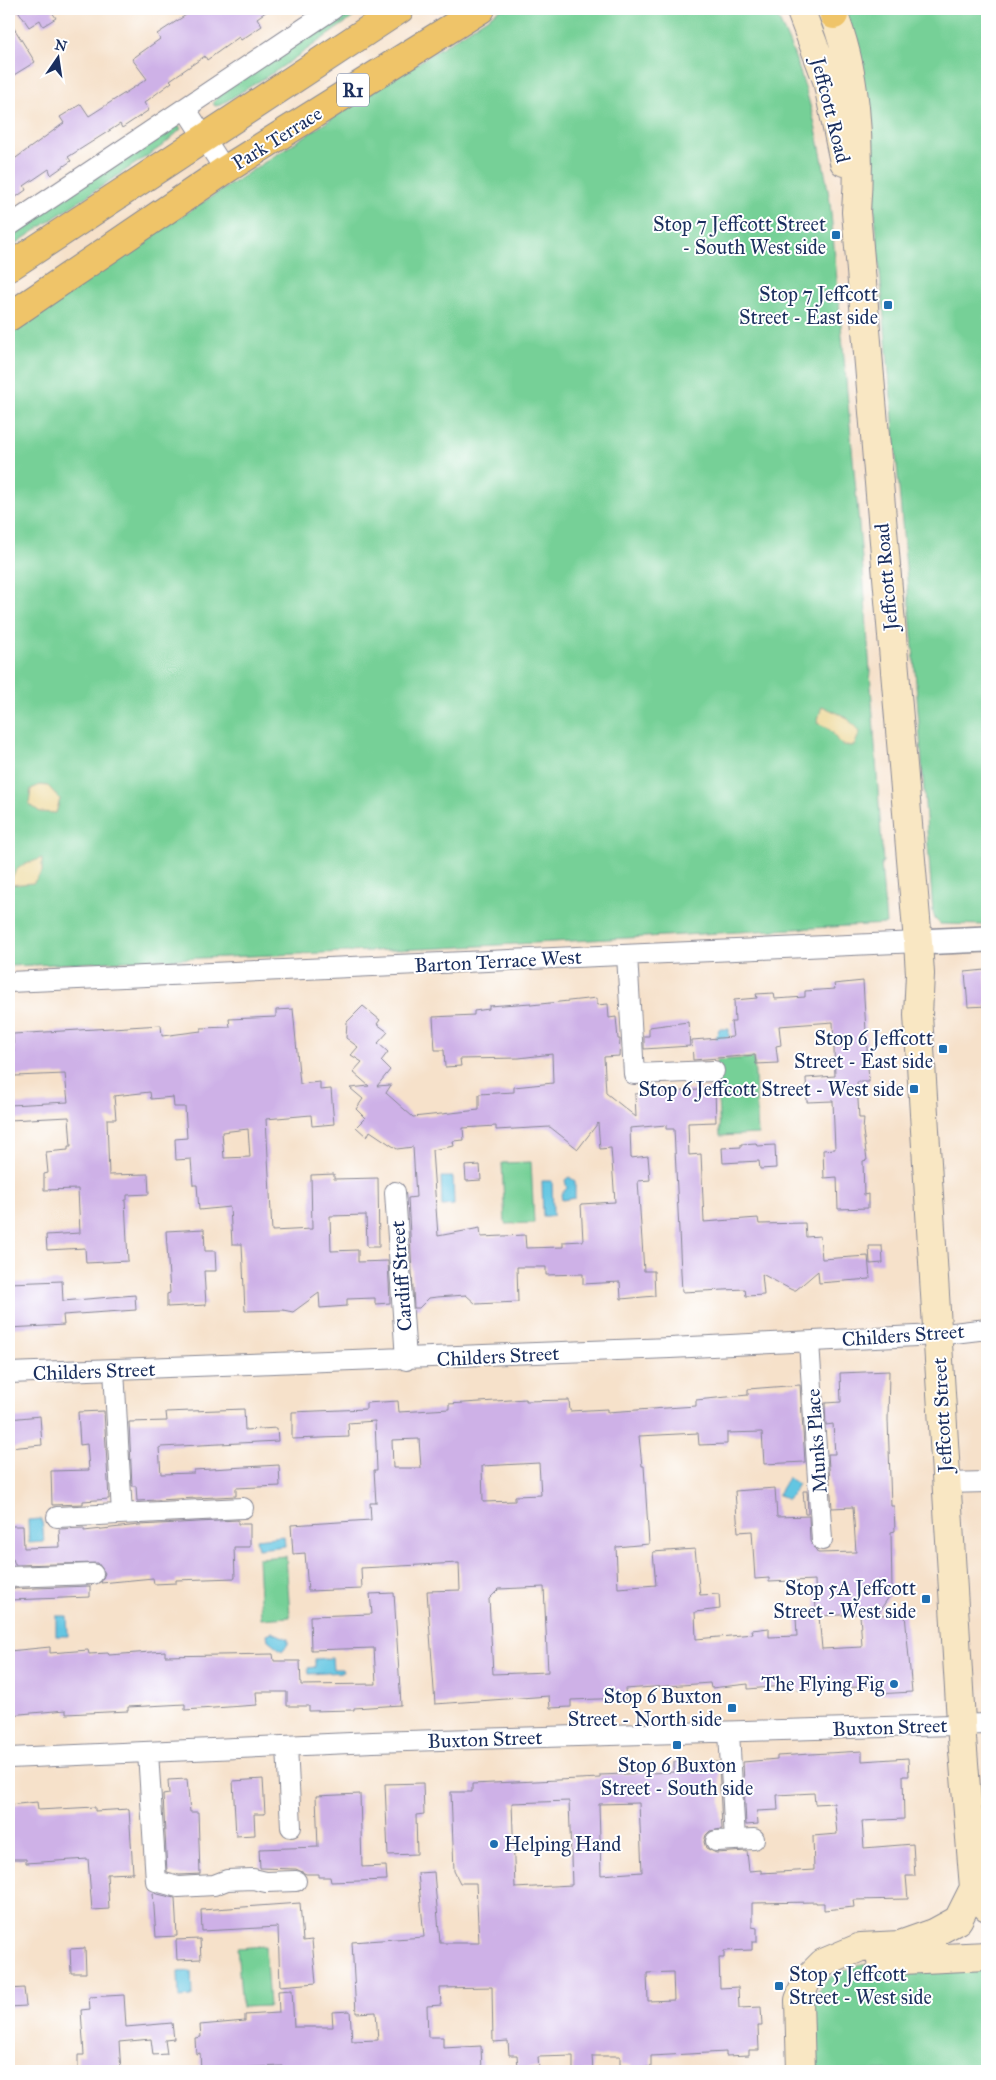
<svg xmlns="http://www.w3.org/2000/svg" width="996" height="2080" font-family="'IM FELL Great Primer',serif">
  <rect width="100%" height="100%" fill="#fff"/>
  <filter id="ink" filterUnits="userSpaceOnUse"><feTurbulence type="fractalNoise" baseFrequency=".02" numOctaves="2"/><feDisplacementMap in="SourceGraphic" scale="10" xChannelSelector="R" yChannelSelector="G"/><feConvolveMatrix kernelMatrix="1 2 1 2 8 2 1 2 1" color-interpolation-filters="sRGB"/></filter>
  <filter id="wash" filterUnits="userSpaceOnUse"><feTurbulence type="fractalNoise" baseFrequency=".0096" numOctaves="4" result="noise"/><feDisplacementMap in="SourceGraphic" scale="20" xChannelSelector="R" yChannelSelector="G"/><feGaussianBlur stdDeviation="1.12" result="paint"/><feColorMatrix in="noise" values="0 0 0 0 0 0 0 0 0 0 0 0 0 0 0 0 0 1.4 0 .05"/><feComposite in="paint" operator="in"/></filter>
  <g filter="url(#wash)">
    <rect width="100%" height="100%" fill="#f6e1ca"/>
    <path fill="#76d097" stroke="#48807a" d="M345,9H365L279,69L220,105L215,106L213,103L225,88Z
      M501,9H773C805,67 819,137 830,202L863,570L883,862L881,863L886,924L442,948L9,966V328Z
      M846,9H987V925L940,924L935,919L933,912L915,670L866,113Z
      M179,126L181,129L162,146L9,248V233L172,127Z
      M754,1058L758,1134L720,1136L716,1060Z
      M531,1162L534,1223L505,1224L502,1163Z
      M286,1556L290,1617L261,1619L258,1558Z
      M265,1946L269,2006L242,2007L237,1948Z
      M987,1960V2071H814L813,2002L821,1986L834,1974L860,1965Z"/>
    <path fill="#eeda9e" stroke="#84847e" d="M822,706L846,717L860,732L854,746C834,746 839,738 829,729C826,726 821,725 817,723Z
      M40,785L48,786L60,799L56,813L40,812L29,804L31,789Z
      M42,858V872L33,883L10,885C15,864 23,866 42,858Z"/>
    <path fill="#64c6e2" stroke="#407aa0" d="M719,1029H729V1054H717L716,1038Z
      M441,1177H453L454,1205L442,1206Z
      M569,1177L575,1181V1198L562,1200L561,1194L567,1188L565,1180Z
      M542,1181H552L553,1216H543Z
      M788,1478L798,1484L788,1500L778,1494Z
      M42,1519L44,1542L29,1543L28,1520Z
      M284,1536L285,1546L258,1549L256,1539Z
      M56,1616H67L68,1636H56Z
      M272,1632L288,1639V1644L282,1651L268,1640L267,1634Z
      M332,1658L333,1669H342L343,1672L309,1674L308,1668L315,1667V1659Z
      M191,1971L192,1997L179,1998L178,1972Z"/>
    <g id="blocks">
      <path fill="#ceb1e7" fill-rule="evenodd" d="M17,9H57L52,12L56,18L43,26L40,20L29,27Z
        M181,9H270L257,18L262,26L241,40L239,37L207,60L205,56L170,80L172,82L144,103L149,110L122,128L120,124L68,157L71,161L51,175L49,169L24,186L26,190L9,202V163L64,123L60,117L81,104L89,116L147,79L132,59L160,39L157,34L186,15Z
        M9,20L35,62L9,78Z
        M985,970L987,1006L968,1007L965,972Z
        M863,981L869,1082H857L859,1118H864L863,1131L867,1160L863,1161L864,1195L868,1194V1208L838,1209L837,1177L824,1178L823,1150L835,1149L833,1101L807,1102L806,1078L835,1076L833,1022L779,1026L781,1045L776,1046L778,1063L756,1064L755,1055L693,1060L692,1040L733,1037L731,1022H735L734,1000L757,998L756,994L774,993L775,999L805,997V991L835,989L834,984Z
        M597,998V1005L608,1004L609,1018L616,1017L618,1039H620L619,1056L604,1057L606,1093L636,1117L635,1094L715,1089L716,1122L688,1123L689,1155L701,1154L704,1222L758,1218L759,1224L805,1223L806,1237L820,1236L822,1259L868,1256L870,1279L819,1283L818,1271L796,1290H792L762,1274L764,1295L746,1296L745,1289L682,1292L674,1129H666V1125L630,1128L631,1158L648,1156L650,1180L638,1181L644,1271H654L655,1296L621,1299L620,1282L583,1284V1274L546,1275V1267H517L518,1302L476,1304L466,1295L437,1297L429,1298L419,1308H414L408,1198L416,1197L413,1147L397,1149L370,1131L367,1137L356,1127L365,1118L356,1109L363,1099L350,1088L369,1086L353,1072L362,1062L351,1055L358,1047L346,1038L347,1022L363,1006L380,1020L377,1024L388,1032L378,1043L388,1052L381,1061L390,1070L377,1086L391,1085L386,1093L413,1117L479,1110V1094L514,1092V1087L553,1083L552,1054L519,1058L460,1059L461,1066L445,1067L444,1050H435L433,1017L474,1015V1011L489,1009V1006L531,1003V1005ZM598,1123L600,1149L611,1148L615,1202L581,1204L583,1241L563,1242V1247L526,1248L525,1235L481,1237L480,1228L438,1236L432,1150L454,1146L453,1141L464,1140L463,1128L496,1126V1130L550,1127L578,1149Z
        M293,1009L300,1084L320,1082V1090L331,1089L334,1124L312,1126L311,1115L266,1119L272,1231L312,1229L311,1175L334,1174V1179L378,1178L379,1247H367L366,1215L330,1216L331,1251L358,1250V1262L388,1261L390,1303L375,1304V1298L347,1299V1306L320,1308L319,1293L293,1312L283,1310L245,1311L242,1244H232L230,1207L199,1210L197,1185H193L191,1159L176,1160L175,1139L187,1138L185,1107H174L173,1097L151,1099L150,1092L114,1096L116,1119H107L109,1175L148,1174L149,1194L127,1195V1200H125L128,1261L86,1263L85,1248L47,1250L46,1235L80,1233L78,1189L44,1190V1174L48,1173L46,1152L68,1150V1146H71L69,1117L9,1120V1105L68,1102L65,1074L15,1076L13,1034L161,1025L162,1036L201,1031V1028L230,1027L229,1019L276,1017V1010ZM248,1129L250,1157L224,1158L222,1132Z
        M688,1022L690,1046L644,1049V1036H649V1027Z
        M756,1143L757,1146L775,1145L776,1168L760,1169L759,1161L723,1163L722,1148L741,1147V1144Z
        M480,1165L481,1180L466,1181L465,1166Z
        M204,1229L205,1251H215L216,1271H204L206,1305L167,1307V1294L170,1293L166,1231Z
        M869,1246H882L883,1263L870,1264Z
        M62,1281L63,1301L135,1295L136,1310L63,1315L64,1325L9,1328V1283Z
        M889,1371L888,1420L891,1506H894L895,1531L891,1532L892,1592L877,1615L905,1614L912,1692L877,1694V1686L784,1691V1686L748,1689V1684L711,1688L710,1683L625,1689L626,1698L571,1700V1707L550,1708L549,1696L435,1704L427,1591L460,1590L459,1563L361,1568L362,1589L308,1591L305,1553L293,1554L291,1525L371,1520L370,1503H376L374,1470H377L375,1421L348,1423L349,1437L292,1439V1412L366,1409V1403L398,1401L399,1412L449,1409V1404L526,1399V1401L569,1400L570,1411L607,1409V1412L696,1406V1400L748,1395V1389L800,1385L805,1462L764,1464L762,1432L727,1433V1444L699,1445L698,1433L639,1436L642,1466H644L649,1544L616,1547L618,1588L656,1585L653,1552L695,1549L700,1595L719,1594L720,1609L695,1612L696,1639L753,1634L752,1630L769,1628V1637L797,1636L796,1617L816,1616L815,1580L769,1582V1578L755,1579L752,1531L738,1532L735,1491L775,1488L777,1517L809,1516L810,1541L818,1553L856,1552L853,1507L832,1508L828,1454H835L833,1424L826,1425L825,1403L841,1402L840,1373ZM419,1439L421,1468H393L392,1440ZM539,1463L541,1495L515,1496V1501L483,1502L482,1466ZM544,1587L548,1672L493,1674L489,1599L499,1589ZM860,1614L862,1647L822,1649L819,1616Z
        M244,1409L245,1430L277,1428L278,1441L161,1447L159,1448L161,1474L194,1473V1470L279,1465L280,1486L236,1488V1496L137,1501L136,1486H132L129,1422L167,1421L166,1412Z
        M104,1411L109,1499L83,1501V1504L52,1505L51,1471L89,1470L87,1444L80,1445L78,1412Z
        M40,1416L42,1445L9,1448V1419Z
        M803,1491H807L808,1514H805Z
        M238,1520V1524H250V1547H234L235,1578L176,1580V1583L154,1584L153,1578L101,1583L105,1573L98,1563L15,1565L13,1559H9V1526H23L24,1548L60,1547L59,1529L84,1528V1531L139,1525Z
        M90,1586V1597L9,1600V1589Z
        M394,1593L401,1705L354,1708V1710L309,1711V1706H287V1692H256L257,1705L185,1710V1704L128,1707V1711L66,1714V1710L9,1715V1651L50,1647V1653L88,1650L89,1654L108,1653L109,1655L165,1651V1656L273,1654L274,1661H300L301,1685L376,1684L374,1648L311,1650L310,1616L372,1614L370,1594Z
        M862,1751V1761L908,1758L909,1776H903L904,1819L862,1821L864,1848L913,1844L915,1876H906L908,1899L853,1900L854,1907L824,1910V1903H816V1902L752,1903V1927L757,1928V1942H752V1950L724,1951V1958H719L720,1988L738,1987L739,2008L761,2007L762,2026H758L759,2050H749V2055L726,2056V2052L651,2056V2067L632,2068L631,2065H620V2056H592L593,2071H573V2056L538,2057L539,2068H518L517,2055H509L508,2041L493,2042L492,1987L440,1988L441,2005L427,2006L428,2037H443V2048L481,2046L482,2071H283V2066L234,2068V2071H201L200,2053L196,2054L195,2038L201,2037L200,2025L245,2021V2015L279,2013L278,1991L292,1990L294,2027H333L332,2012L350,2011L352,2041L378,2040L376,2012L356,2013L352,1942L424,1937L418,1873L434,1872L440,1943H479L476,1883H460L454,1871L451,1792H472V1784L600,1778V1775L674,1772V1762H719L722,1829L710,1831L706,1835L704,1842L706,1848L716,1853L747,1851L749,1871L761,1870V1873L814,1870L813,1836L837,1834L834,1803L815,1804L814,1793L777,1795L778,1810L757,1811L758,1824L746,1825L743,1762L777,1759V1756ZM569,1801L572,1885L515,1888L512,1803ZM639,1803L642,1872L601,1875L599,1804ZM673,1972L674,2000L648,2001L647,1973Z
        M187,1779L190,1812H198L200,1874L179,1875L167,1872L163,1795L169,1794L168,1780Z
        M263,1779L265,1814H254L255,1835L236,1836L233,1781Z
        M423,1783L424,1814L416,1815L417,1854L388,1855L385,1784Z
        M360,1794L362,1867L386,1866L387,1880L331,1882L330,1877H319V1874H306L296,1869L260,1868L259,1849L318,1847L316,1796Z
        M37,1802L38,1810L95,1807V1811L129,1809L133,1873L107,1874L109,1909L92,1910L88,1859L26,1863V1859H9V1805Z
        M153,1893L175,1898L177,1936L156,1937Z
        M300,1903L303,1941L312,1940L316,1983L280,1986L278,1927L202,1931L201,1910Z
        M200,1939L201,1959L177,1960L176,1940Z
        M85,1948L86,1973H71L70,1949Z
        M24,1988L26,2006L9,2007V1989Z
        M124,1995L126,2027L172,2023L174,2039L165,2040L167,2054L153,2055L151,2039L119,2042L121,2071H78V2055H84L81,2010L90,2009L89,1997Z"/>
    </g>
  </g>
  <g filter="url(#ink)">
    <use href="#blocks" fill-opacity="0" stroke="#888894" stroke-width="1"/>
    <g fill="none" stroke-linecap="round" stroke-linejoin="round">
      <g stroke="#888894" stroke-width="22">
        <path id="minor" d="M185,108L225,170
          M9,226L333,9
          M627,955L634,1074L714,1071
          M9,982L918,942
          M395,1192L406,1360
          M809,1342L822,1540
          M114,1370L122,1514
          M9,1373L670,1348L937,1335L987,1329
          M946,1483L987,1482
          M57,1517L243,1508
          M9,1577L93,1574
          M287,1746L291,1827
          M148,1752L156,1881L178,1887L214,1885L227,1880L253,1879L266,1882L296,1881
          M9,1758L373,1742L987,1724
          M735,1840L754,1839
          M716,1841L735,1840L729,1732"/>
      </g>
      <g stroke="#888894" stroke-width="28">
        <path id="tertiary" d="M918,942L987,939"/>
      </g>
      <g stroke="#888894" stroke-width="30">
        <path id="secondary" d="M800,9L827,80L844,162
          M831,9C857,68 861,148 856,212L918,942L920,974L918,1015L962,1738L974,1888L987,1907
          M881,1961L987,1956
          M801,2071L799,2000L807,1979L823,1963L861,1947L900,1945L934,1933L958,1920L974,1888"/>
      </g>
      <g stroke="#888894" stroke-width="30">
        <path id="trunk" d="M834,15V9
          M9,267L400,9
          M9,317L225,170L481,9"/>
      </g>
      <use href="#minor" stroke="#fff" stroke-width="20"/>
      <use href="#tertiary" stroke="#fff" stroke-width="25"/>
      <use href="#secondary" stroke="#f9e7c3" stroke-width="28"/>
      <use href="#trunk" stroke="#efc469" stroke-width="28"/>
    </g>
  </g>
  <g fill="#1f6fb2" stroke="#fff" stroke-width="2">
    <rect x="831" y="230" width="10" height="10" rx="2.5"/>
    <rect x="883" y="300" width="10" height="10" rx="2.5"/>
    <rect x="938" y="1044" width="10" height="10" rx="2.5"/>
    <rect x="909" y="1084" width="10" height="10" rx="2.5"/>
    <rect x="921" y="1594" width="10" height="10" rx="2.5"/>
    <circle cx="894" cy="1684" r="5"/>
    <rect x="727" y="1703" width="10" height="10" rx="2.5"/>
    <rect x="672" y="1740" width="10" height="10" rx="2.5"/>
    <circle cx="494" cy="1844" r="5"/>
    <rect x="774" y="1981" width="10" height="10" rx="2.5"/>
  </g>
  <g text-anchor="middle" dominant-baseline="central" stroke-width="4" stroke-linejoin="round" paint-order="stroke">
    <rect fill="#fff" stroke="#5f6d8e" stroke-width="1" x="337" y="73.5" width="32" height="33" rx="4"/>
    <g font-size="19" font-weight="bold" fill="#1b2f5e">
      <text x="353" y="90">R1</text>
    </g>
    <g font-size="20" fill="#1b2f5e" stroke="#fff">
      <text transform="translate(831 110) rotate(76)">Jeffcott Road</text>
      <text transform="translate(277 138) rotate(-32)">Park Terrace</text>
      <text transform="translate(886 577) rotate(-95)">Jeffcott Road</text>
      <text transform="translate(498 961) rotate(-3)">Barton Terrace West</text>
      <text transform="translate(401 1276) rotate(-94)">Cardiff Street</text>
      <text transform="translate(903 1335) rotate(-4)">Childers Street</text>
      <text transform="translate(498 1356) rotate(-3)">Childers Street</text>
      <text transform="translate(94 1371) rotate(-2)">Childers Street</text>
      <text transform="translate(942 1415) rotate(-93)">Jeffcott Street</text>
      <text transform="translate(816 1441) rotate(-94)">Munks Place</text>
      <text transform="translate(890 1727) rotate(-2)">Buxton Street</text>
      <text transform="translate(485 1739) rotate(-2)">Buxton Street</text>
    </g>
    <g font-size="20" fill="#1b2f5e" stroke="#fff" text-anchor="end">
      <text x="826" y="224">Stop 7 Jeffcott Street<tspan x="826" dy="23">- South West side</tspan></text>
      <text x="878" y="294">Stop 7 Jeffcott<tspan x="878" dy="23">Street - East side</tspan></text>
      <text x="933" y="1038">Stop 6 Jeffcott<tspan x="933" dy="23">Street - East side</tspan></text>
      <text x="904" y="1089">Stop 6 Jeffcott Street - West side</text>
      <text x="916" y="1588">Stop 5A Jeffcott<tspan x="916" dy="23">Street - West side</tspan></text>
      <text x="884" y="1684">The Flying Fig</text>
      <text x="722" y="1696">Stop 6 Buxton<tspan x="722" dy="23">Street - North side</tspan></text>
      <text x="677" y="1765" text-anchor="middle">Stop 6 Buxton<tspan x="677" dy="23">Street - South side</tspan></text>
      <text x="504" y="1844" text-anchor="start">Helping Hand</text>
      <text x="789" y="1974" text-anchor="start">Stop 5 Jeffcott<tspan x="789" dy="23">Street - West side</tspan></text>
    </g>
  </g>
  <rect width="996" height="2080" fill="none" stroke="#fff" stroke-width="30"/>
  <g transform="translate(58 58) rotate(13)" stroke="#ffffff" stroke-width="4" paint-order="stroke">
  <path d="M0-4L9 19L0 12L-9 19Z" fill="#1b2f5e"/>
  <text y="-8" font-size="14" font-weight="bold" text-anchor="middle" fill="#1b2f5e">N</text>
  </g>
</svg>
